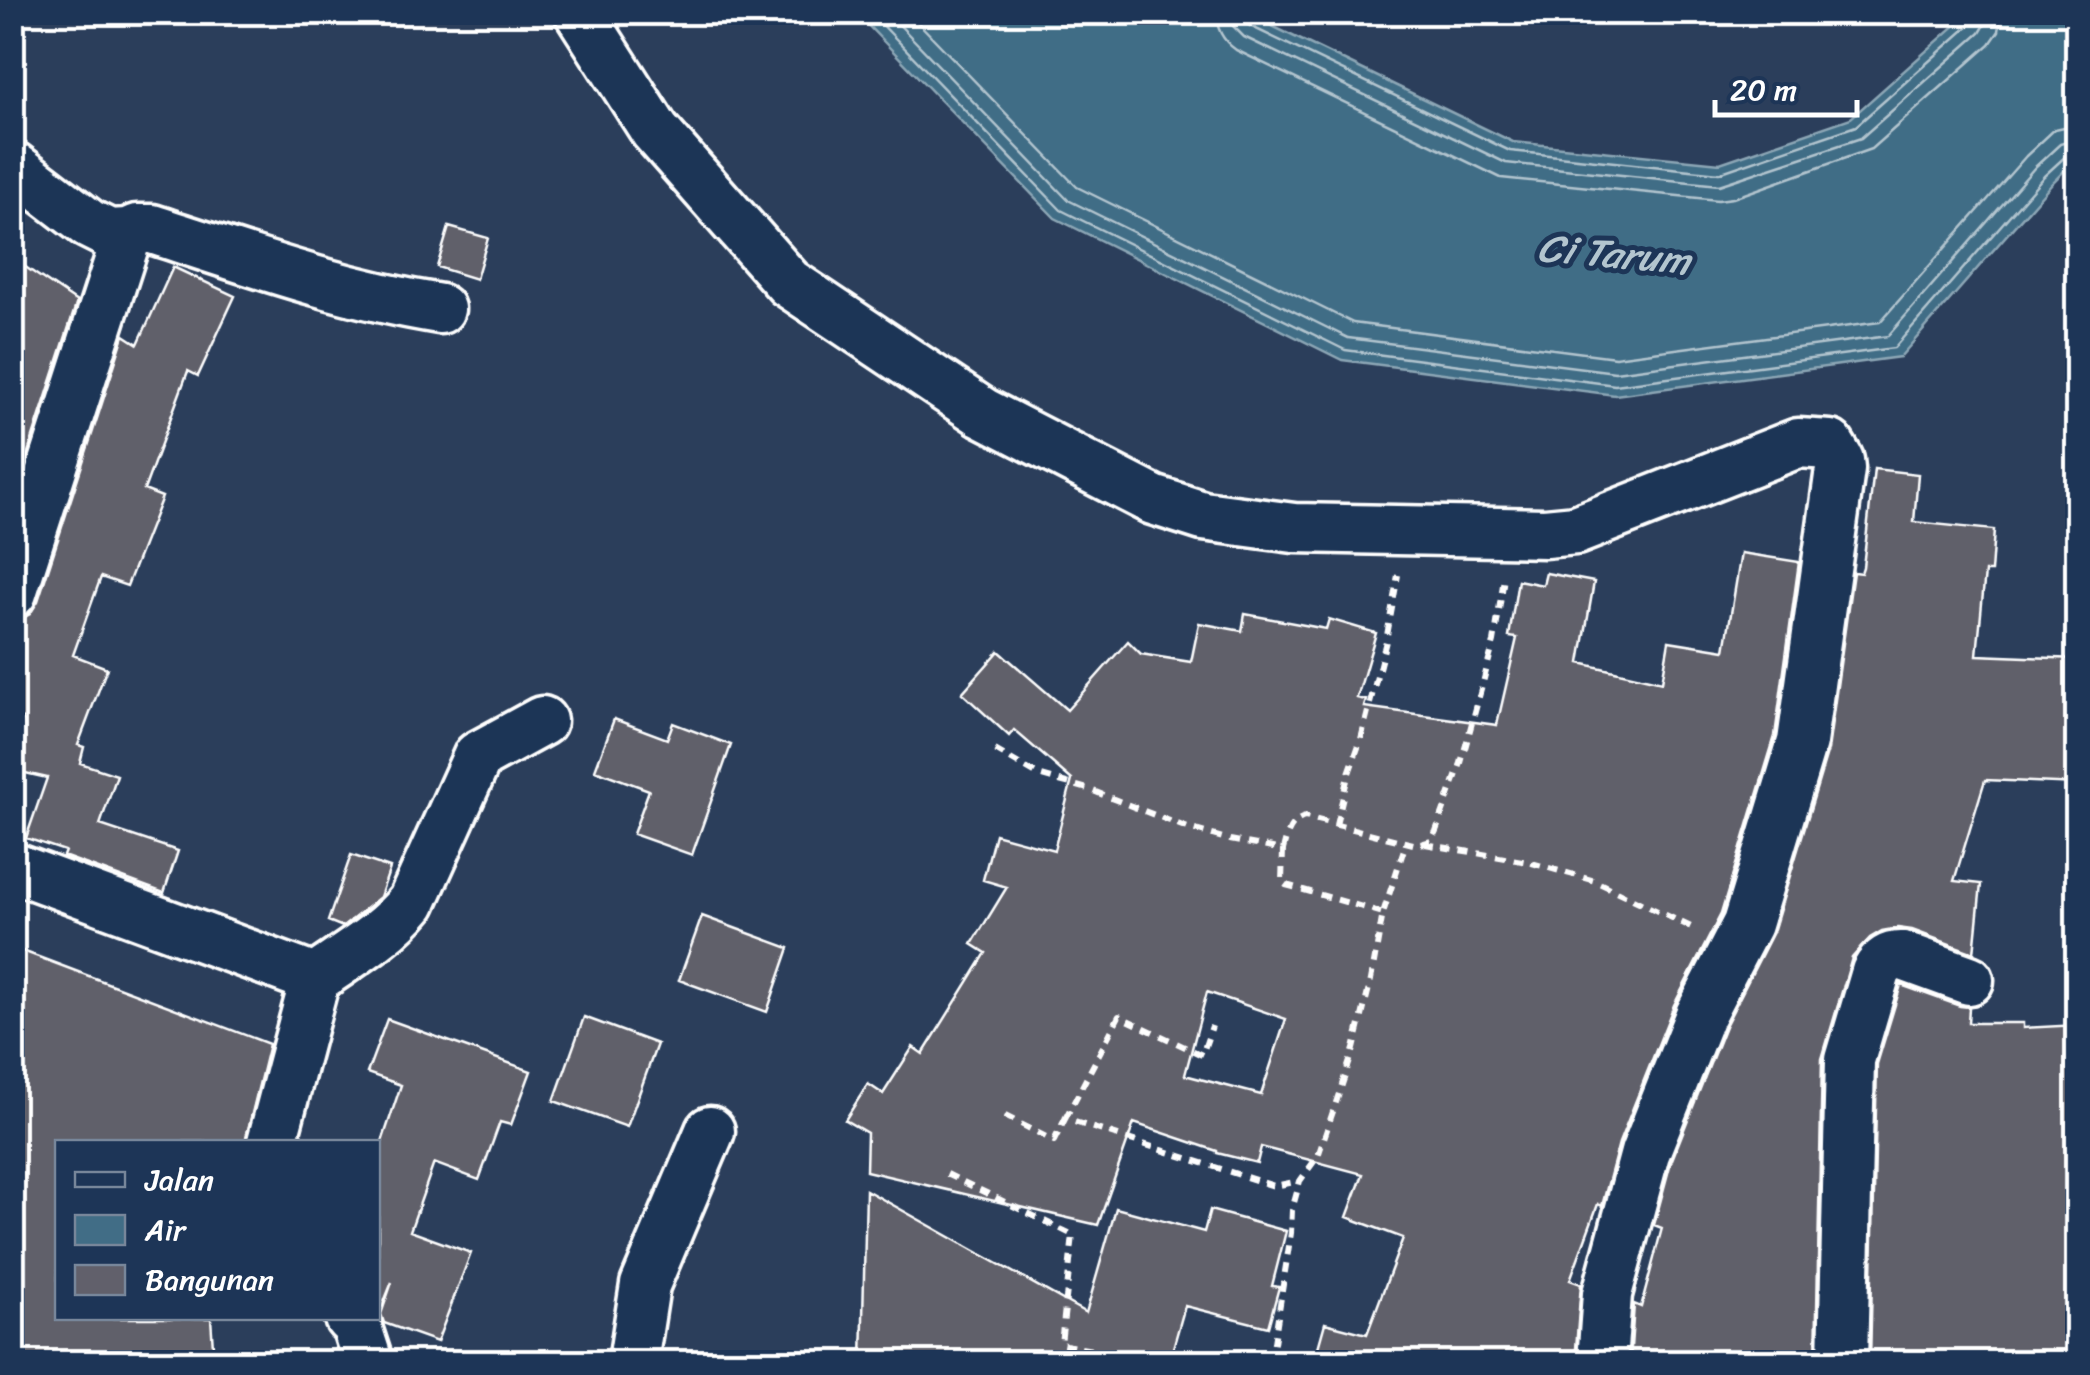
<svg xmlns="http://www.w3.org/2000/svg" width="2090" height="1375" font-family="Sriracha,sans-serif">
  <rect width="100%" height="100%" fill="#2b3e5b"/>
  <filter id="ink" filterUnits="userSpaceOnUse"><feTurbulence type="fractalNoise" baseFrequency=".01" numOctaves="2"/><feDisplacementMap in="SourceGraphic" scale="20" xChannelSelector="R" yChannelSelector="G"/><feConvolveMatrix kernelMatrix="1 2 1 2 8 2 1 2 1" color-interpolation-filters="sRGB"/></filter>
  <g filter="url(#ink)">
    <path fill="#416d86" stroke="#8da7b6" stroke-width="2.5" d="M856,13H1245L1513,142L1720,163L1851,118L1969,13H2077V158L2052,183L1900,357L1615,395L1342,360L1055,218Z"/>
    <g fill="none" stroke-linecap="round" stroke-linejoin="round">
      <path stroke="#b3c5cf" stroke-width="2.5" d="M870,12L1061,210L1345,350L1615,385L1894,348L2044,176L2068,154L2078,152
        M887,12L1068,200L1348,338L1615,372L1888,336L2035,167L2060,144L2078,139
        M908,12L1077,187L1353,323L1615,357L1880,322L2026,156L2055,129L2078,124
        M1216,12C1216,29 1223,41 1236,50L1501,178L1718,200L1733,198L1871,149L1990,44L1999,31L2002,12
        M1231,12L1233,26L1244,37L1506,163L1719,185L1861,138L1980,33L1986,23L1987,12
        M1243,12L1245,21L1250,26L1510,151L1719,173L1856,126L1971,24L1975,12"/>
    </g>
    <path fill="#61606b" stroke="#fff" stroke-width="2.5" fill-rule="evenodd" d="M449,227L488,238L476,279L437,267Z
      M12,258L77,302L12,502Z
      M173,267L235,296L198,376L188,371L144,490L162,497L127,586L101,577L73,655L107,668L78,745L84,747L80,763L117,775L100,825L178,851L164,893L63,856L65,851L26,838L47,778L12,770V761L23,719L12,715V620H19L30,614L38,601L124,335L138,344Z
      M1874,469L1918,474L1914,522L1994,530L1991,572H1985L1977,655L2078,659V784L1985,780L1954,881L1981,884L1974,953L1912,930L1898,928L1882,931L1870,938L1852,958L1822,1059L1816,1362H1630L1634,1304L1641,1307L1662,1228L1654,1225L1671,1162L1725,1026L1773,932L1828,750L1853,572L1861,573L1863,567Z
      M1741,553L1799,562L1775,736L1721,914L1674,1005L1619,1143L1602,1206L1598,1204L1570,1280L1581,1284L1575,1362H1314L1325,1323L1367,1334L1403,1238L1347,1217L1363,1174L1261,1147L1257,1163L1217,1153V1151L1134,1123L1098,1225L866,1171L867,1133L845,1120L868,1084L883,1094L913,1047L923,1054L986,953L972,944L1007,887L983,880L995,834L1054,850L1072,780L1014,730L1009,736L962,693L999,651L1067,710L1128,641L1141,654L1191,662L1199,623L1242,631L1245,614L1326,629L1329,619L1376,633L1357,698L1366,700L1364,707L1497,725L1517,638L1509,637L1518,580L1543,585L1546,573L1594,582L1580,663L1662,682L1669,641L1725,650ZM1207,992L1286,1019L1261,1095L1185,1075Z
      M614,719L667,739L673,723L731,745L692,855L633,834L649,790L595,770Z
      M351,855L390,868L380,897L343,927L328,921Z
      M702,916L789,948L767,1012L679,980Z
      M12,947L269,1044L245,1142H58V1318H211L214,1362H12Z
      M1901,985L1960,1006L1969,1007L1968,1023H2023V1028L2078,1025V1362H1870L1877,1064Z
      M584,1017L657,1044L627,1127L554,1101Z
      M387,1019L531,1071L511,1125L500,1122L479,1180L434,1163L410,1231L471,1253L437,1342L384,1323L381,1314L392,1282L382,1307L378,1306V1154L401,1085L367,1073Z
      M866,1190L1086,1313L1116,1208L1204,1232L1210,1210L1286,1231L1272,1286L1279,1287L1268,1327L1185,1306L1169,1362H862Z"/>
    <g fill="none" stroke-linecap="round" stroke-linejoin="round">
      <g stroke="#fff" stroke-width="55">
        <path id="minor" d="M579,12L655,131L789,283L982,412L1153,500L1203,516L1294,528L1545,533L1576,530L1798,443L1830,445L1839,460L1840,469L1802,742L1747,924L1700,1015L1645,1153L1607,1294L1602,1362
          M12,165L89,224L109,234L128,233L137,229H152C248,260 340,293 440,309
          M12,593L128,233
          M12,867L315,979
          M272,1142L315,979C349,955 386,934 412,902L478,756L542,721
          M349,1318L356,1325L368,1362
          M633,1362L645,1285L710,1131
          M1843,1362L1850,1060L1876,972C1882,961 1890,955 1903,956L1969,980"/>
      </g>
      <path stroke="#fff" stroke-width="6" stroke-dasharray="10 8" stroke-linecap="butt" d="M995,750L1038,775L1088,789L1185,827L1230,840L1283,850C1287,835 1289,822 1305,817L1417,845L1431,841L1436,831L1461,763L1494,642L1504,578
        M1336,825L1348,776L1361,739L1386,641L1398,575
        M1425,844L1528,862L1595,881L1693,928
        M1283,850L1282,882L1286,885L1383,913
        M1005,1116L1054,1141L1065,1119L1274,1186L1300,1181
        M1065,1119L1119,1016L1202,1055L1212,1026
        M947,1174L1073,1235L1061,1344L1154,1362
        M1271,1362L1291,1233L1292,1210L1300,1181L1318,1156L1354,1049L1371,980L1383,913L1406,843"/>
      <use href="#minor" stroke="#1d3557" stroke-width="48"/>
    </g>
  </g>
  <g text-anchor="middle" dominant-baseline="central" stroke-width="10" stroke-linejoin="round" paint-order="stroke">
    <g font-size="40" font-style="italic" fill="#b3c5cf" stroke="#1d3557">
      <text transform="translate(1614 254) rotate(5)">Ci Tarum</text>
    </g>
  </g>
  <rect width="2090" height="1375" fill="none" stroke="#1d3557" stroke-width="50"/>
  <rect x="25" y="25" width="2040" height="1325" fill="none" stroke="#fff" stroke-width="4" filter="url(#ink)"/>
  <rect x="55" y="1140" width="325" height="180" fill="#1d3557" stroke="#77869a" stroke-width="2.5"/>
  <rect x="75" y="1172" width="50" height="15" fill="#1d3557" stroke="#77869a" stroke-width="2.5"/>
  <text x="145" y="1190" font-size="30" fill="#ffffff">Jalan</text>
  <rect x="75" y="1215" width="50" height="30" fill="#416d86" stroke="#77869a" stroke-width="2.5"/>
  <text x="145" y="1240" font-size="30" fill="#ffffff">Air</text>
  <rect x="75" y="1265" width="50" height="30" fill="#61606b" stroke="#77869a" stroke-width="2.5"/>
  <text x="145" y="1290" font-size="30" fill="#ffffff">Bangunan</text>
  <path d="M1715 100v15h142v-15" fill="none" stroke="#ffffff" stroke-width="5"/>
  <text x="1730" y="100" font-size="30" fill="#ffffff" stroke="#1d3557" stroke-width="8" paint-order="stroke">20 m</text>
</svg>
